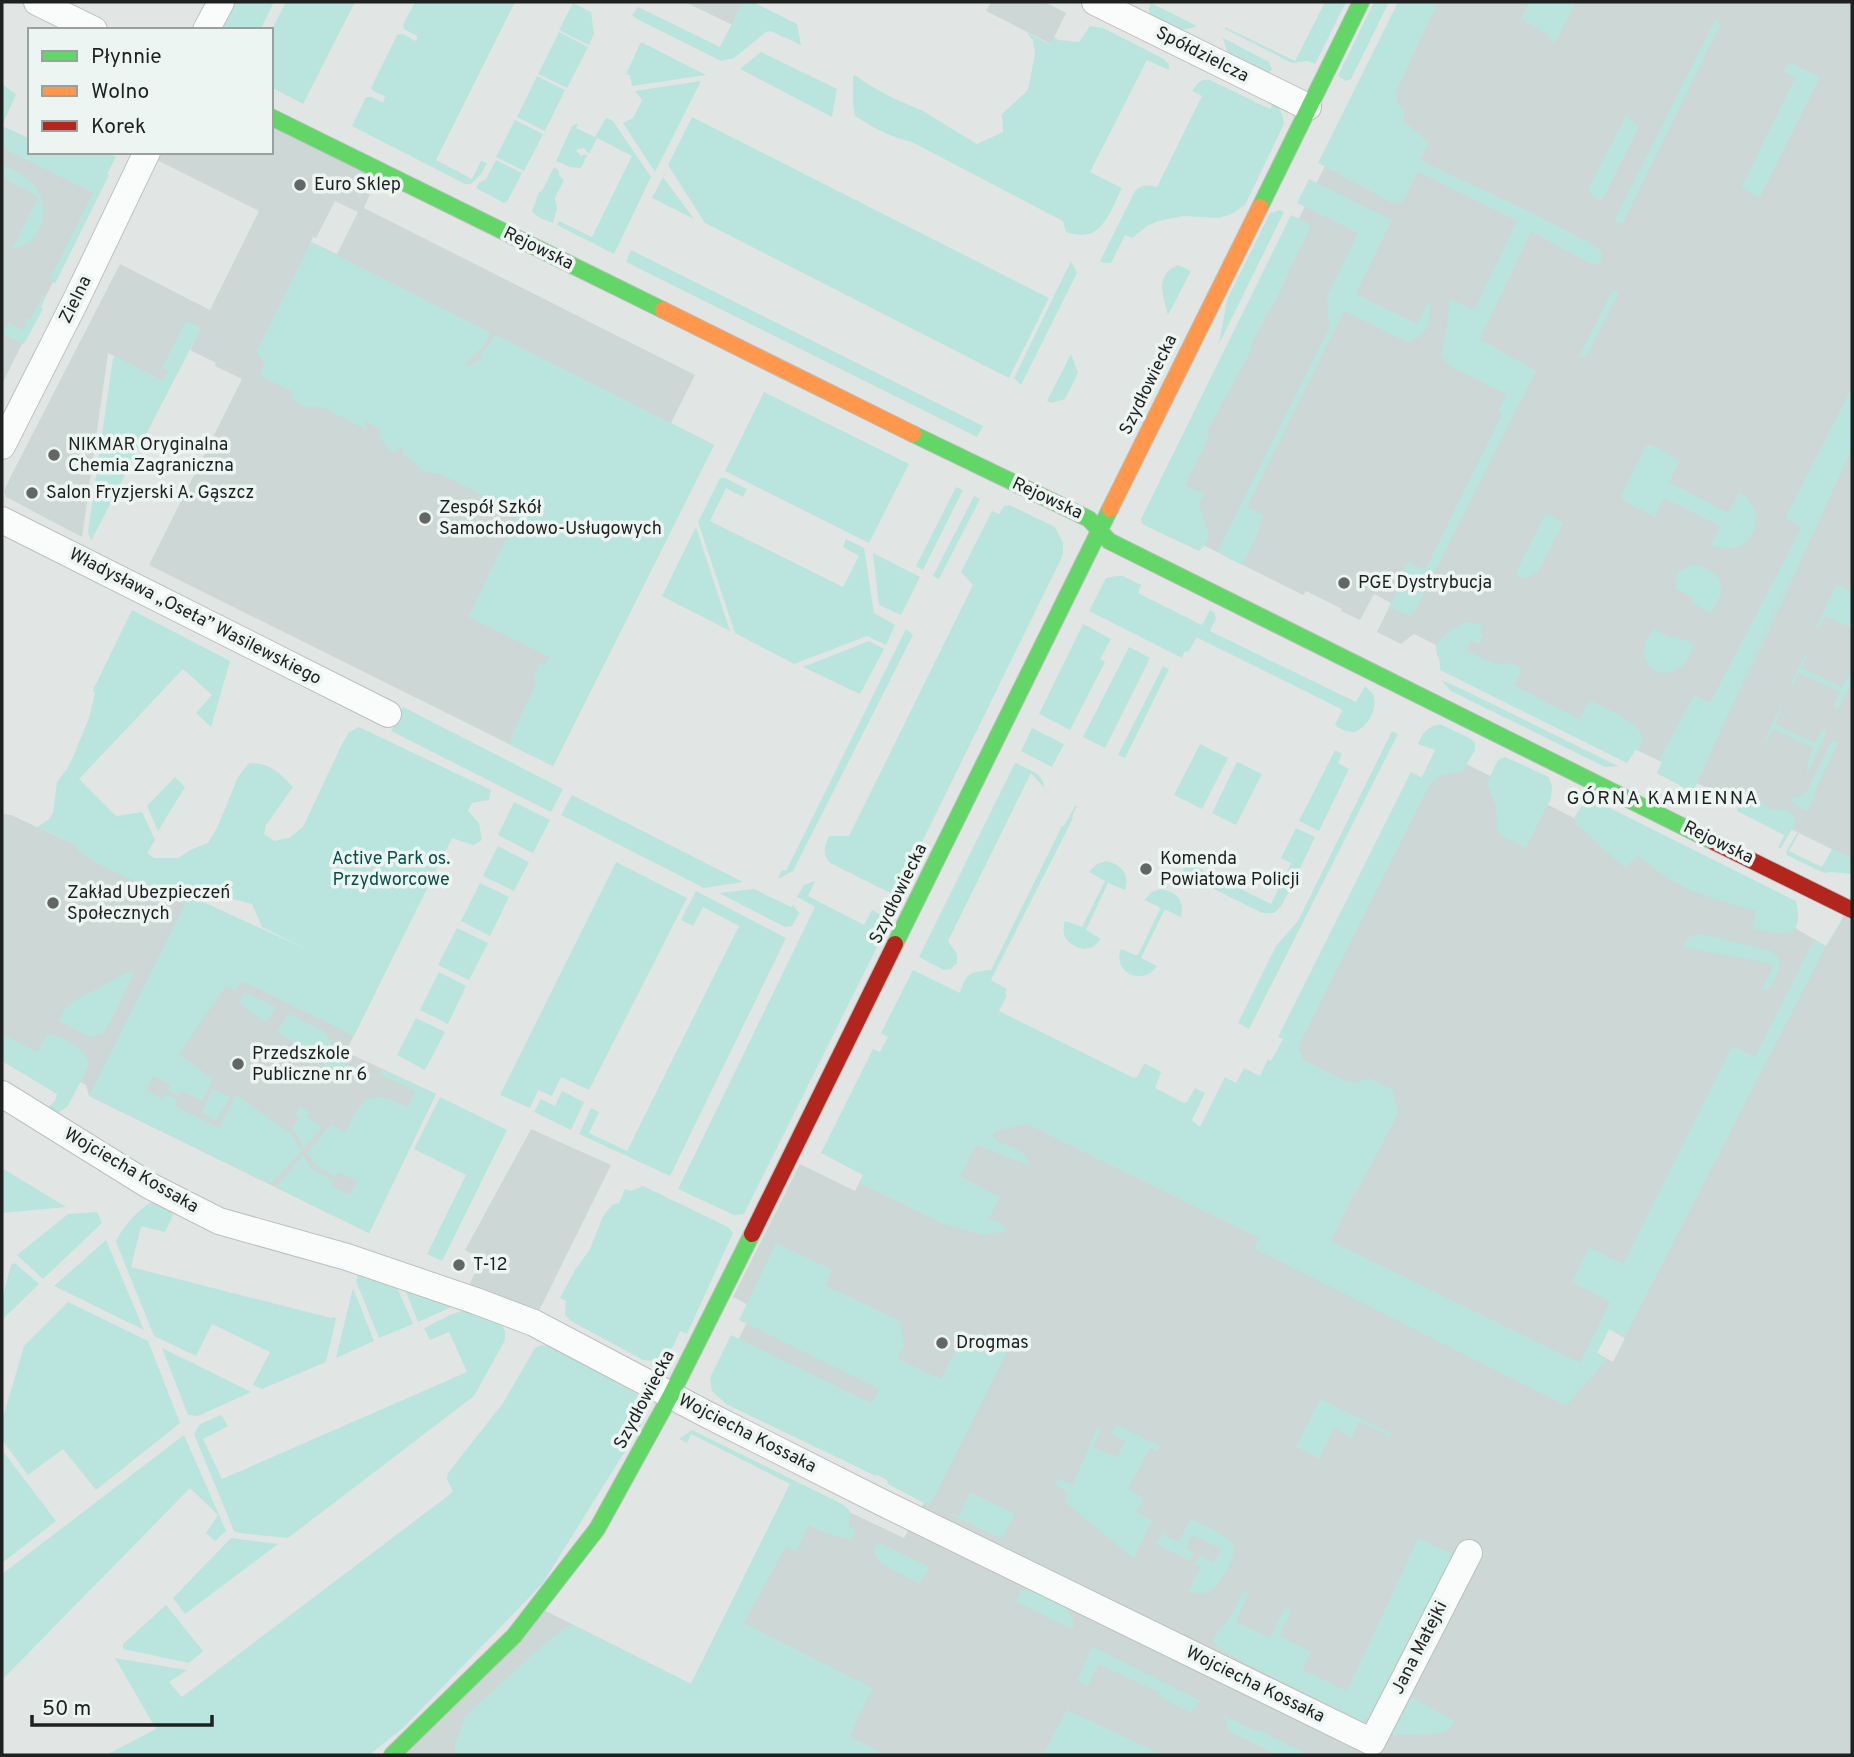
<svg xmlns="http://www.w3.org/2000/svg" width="1854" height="1757" font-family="Overpass,sans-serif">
  <rect width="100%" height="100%" fill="#e1e6e5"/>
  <path fill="#cdd7d5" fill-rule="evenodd" d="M685,2H753L755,3L741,29Z
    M991,2H1045L1066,13L1051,44L986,11Z
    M1426,2H1852V859L1697,783L1693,792L1657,773L1662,762L1437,656L1436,645L1414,634L1401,644L1377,632L1391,603L1374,594L1360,620L1341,611L1342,609L1306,591L1303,595L1149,518L1335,146Z
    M271,125L377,177L364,208L695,375L671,423L714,445L553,766L149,565L242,379L215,366L216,363L190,350L200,329L187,322L163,367L169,371L163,381L108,353L82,537L6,497L4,491L13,472L120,264L210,310L259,211L153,158L156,152H271ZM335,201L358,212L337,254L311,242L313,237L316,238Z
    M2,126L30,139V152L107,174L2,384Z
    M1436,749L1795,928L1826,946L1840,923L1852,894V1755H404L540,1608L691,1684L790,1484L904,1538L925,1501L888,1480L733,1404L719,1378L754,1308L733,1297L800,1164L855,1191L918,1070L1260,1238L1255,1248L1313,1277L1353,1195L1282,1058ZM1609,1329L1625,1338L1613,1362L1597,1353Z
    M2,814L11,815L37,827L379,983L346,1052L436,1094L369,1233L89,1096L86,1085L2,1044Z
    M531,1129L611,1165L535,1319L466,1291L482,1259L465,1250Z"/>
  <path fill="#bae4de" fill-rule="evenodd" d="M234,2H274L260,30H221Z
    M286,2H355L303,104L271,87V31Z
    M415,2H515L436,160L472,179L481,161L487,163L481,174L471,184H465L352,126L366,97H372L383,103L385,96L373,91L371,88L397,35L403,34L415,41L417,39V36L404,29L403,25Z
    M743,2H753L797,24L801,45L771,31L766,32L734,58L721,61L637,19L632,15L638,7L720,47Z
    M1325,2H1346L1315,64L1308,61L1292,63L1225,29V27L1295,61Z
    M1374,2H1389L1351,79L1346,81L1338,76Z
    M1398,2H1438L1396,92L1398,105L1404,109V121L1429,143L1420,160L1528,211L1588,242L1599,249L1602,255L1600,263L1592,264L1531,232L1480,339L1536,371L1414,613L1409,616L1389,607L1402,580L1405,565L1410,563L1425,570L1502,414L1498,411L1506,394L1450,366L1441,356L1448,321L1449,300L1451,299L1474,310L1517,221L1418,172L1403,202H1398L1396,205L1318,163Z
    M1529,2H1576L1555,43L1549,40V35L1521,19Z
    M573,3L591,12L594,34L589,45L559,30Z
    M1151,3L1197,26C1178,35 1167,24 1150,16L1149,9Z
    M1715,20L1719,21L1720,25L1623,223H1617L1615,219Z
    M1090,26L1103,28L1164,59L1169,65V70L1147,60L1090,172L1122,188C1108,215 1102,244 1066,232L1063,221L912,142C891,137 873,128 855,116L853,104V77L855,75L869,85L893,98L923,111L977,144L1003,132L1002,114L1028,90L1035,53L1033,40L1026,32L1050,44L1054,37L1059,40L1079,42Z
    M559,32L588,47L567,88L538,74Z
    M1223,38L1269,62L1272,69L1268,75L1231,56L1227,51Z
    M641,42L706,75L632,86L630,75L626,74Z
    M761,52L837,89L832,117L740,69Z
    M1788,62L1820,77L1760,197L1741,188L1795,78L1784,72Z
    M537,76L565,90L545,131L517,117Z
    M1203,80H1210L1270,109L1274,103C1281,109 1283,115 1284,124L1245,205L1231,214L1219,218L1183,216L1158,221L1147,226L1132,238L1125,235L1111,263H1104L1100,261L1135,191C1142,184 1148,185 1157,187L1202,96L1192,91L1198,83Z
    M701,81L655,172L623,123L633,118L642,100L635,91Z
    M2,84L16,94L2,126L30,139V152H106L116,157L107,174L109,175L55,284L50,278L93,193L2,148Z
    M1626,115L1638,126L1637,131L1604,197L1600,200L1594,199L1588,189Z
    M692,117L1049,298L1009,378L705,223L668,165Z
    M606,118L613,121L651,177L614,254L557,225L559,221L592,237L632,156L597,138L589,154L584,148L576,150L581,156L586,154L587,156L581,168L570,167L556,161L572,126L578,123L576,128L595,137Z
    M515,120L543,134L524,171L496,157Z
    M496,160L522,173L508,200L504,203L476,188L479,183L486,179Z
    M2,164C13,170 26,174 34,185C53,207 42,246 12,249L38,197L2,177Z
    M554,167L559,171V175L564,180L555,198L557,208L553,223L540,218L532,212L539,192L542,191Z
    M663,177L694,219L652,198Z
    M1309,179L1392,220L1356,294L1417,324L1429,300C1432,320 1428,339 1406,342L1344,311L1247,507L1264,515L1259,525L1261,527L1242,565L1217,552L1329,328L1327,296L1358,233L1297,203Z
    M1280,210L1284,212L1219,344L1227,300L1270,213Z
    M1291,215L1308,223L1310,229L1285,278L1286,279L1273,306L1271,307L1250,347L1252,349L1206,433L1210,435L1185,485L1204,494L1199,504L1209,535L1205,545L1199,551L1142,524L1141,519Z
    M311,242L491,333L483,346L465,364L470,367L473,363L481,360L480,354C487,348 490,341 496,335L714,445L553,766L510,745C515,723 526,705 536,685L533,677L537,669V663L545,664L549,657L468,617L519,513L440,474L421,471L414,462L403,454V448L398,449L395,452L390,451L378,435L381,430L366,421L363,422L369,431L320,406L317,408L309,406L306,408L291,398L293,392L260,376L264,363L256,352Z
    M631,250L983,426L977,437L626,262Z
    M1071,261L1077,273L1021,385L1014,378Z
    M1178,265L1191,271L1168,315C1163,296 1154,275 1178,265Z
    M1615,290L1619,291L1617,299H1616L1585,359L1579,356L1612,291Z
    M46,295L41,307L43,309L24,344L2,334L8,323L24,330L27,318L31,319L42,296Z
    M186,321L201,328L91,541L88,532L113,358L115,356L163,381L168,371L162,368Z
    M1071,354L1078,373L1065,399L1051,403L1047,401Z
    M1852,387V449L1715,748L1798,560L1693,792L1657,773L1662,762L1659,760L1694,695L1710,703L1801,528L1785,518Z
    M764,392L909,464L869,543L725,471Z
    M1646,445H1652L1680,461L1669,482L1728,513L1740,492C1774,515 1749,562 1711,545L1720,526L1664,498L1655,517L1623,500L1621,496Z
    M720,478H725L747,489L743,497L726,488L710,521L843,587L859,556L843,547L846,539L864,548L874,613L895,625L886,645L867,636L794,664L735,633L698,522Z
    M956,487L963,490L923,570L916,566Z
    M974,496L980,499L939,579L933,576Z
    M1009,505L1055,527L1063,543V555L896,895L892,894L830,863C822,854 824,847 829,836H849L973,585L961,572L992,511L999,514L1004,506Z
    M1546,513L1563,523L1538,572L1526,579L1515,574Z
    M696,527L730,631L662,596Z
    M873,553L920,577L901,615L879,605Z
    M1692,565C1708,565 1726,578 1720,596C1718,602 1714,608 1711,613L1690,602L1692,597L1674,588L1678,580L1674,578L1679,572Z
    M1116,576H1123L1141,585L1138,593L1202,625L1210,610L1214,612L1216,618L1210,631L1356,702L1365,686C1367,688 1371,692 1373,694C1379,707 1367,730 1353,732C1347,732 1342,729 1337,727L1335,724L1342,711L1341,709L1198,638H1196L1189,651L1184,652L1182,658L1089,611L1106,578Z
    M1838,585L1852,592V628L1825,616L1819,628L1817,629L1816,627L1835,587Z
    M132,610L230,661L211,727L196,713L212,695L183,669L79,779L116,816L142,812L155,840L147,853L154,858H178L190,850L208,843L218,826L238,777L249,763C271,763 279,772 293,787L266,825L264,834L274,841L289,838L303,827L342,744L349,732L359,727L491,790L489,800L472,803L468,811L479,823L482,840L473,845L452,838L354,1036L242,981L235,991L226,986L179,1054L213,1079L202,1101L182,1091L179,1096L168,1091L170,1085L153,1076L146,1090L163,1099L166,1094L177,1100L175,1106L219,1128L236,1095L289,1132L302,1151L270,1184L89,1096L189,896L144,885L103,867L78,851L76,845L37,827L48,820L53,813L57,782L67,769L73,757L89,718L95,694L93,690ZM198,890L252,904L262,927L306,949L190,896Z
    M1469,622L1483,625L1479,633L1483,635L1479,644L1471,640L1466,650L1495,664L1511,663L1522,669L1514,685L1579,719L1588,703L1593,701C1604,708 1637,721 1641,733C1643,739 1641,745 1639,750L1636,749L1627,763L1440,670C1441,662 1437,654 1436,645C1445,633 1455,625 1469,622Z
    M1083,624L1111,639L1100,659L1105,662L1070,730L1039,714Z
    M906,629L913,635L793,871L778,879L782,870L786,871Z
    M1653,629L1672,638L1674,635L1695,645C1690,653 1687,663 1679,668C1659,683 1637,662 1646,639H1648Z
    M869,641L884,649L860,694L803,667Z
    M1129,647L1150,658L1105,748L1083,737Z
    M1806,652L1807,655L1802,668L1842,687L1850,673H1852V681L1839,708H1835L1833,706L1840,692L1799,673L1793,686H1790Z
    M1163,666L1169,669L1125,758L1118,755Z
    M1441,680L1464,690L1618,766L1605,767L1451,691Z
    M403,707L563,789L551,812L391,731Z
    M1779,709L1781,711L1775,724L1815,743L1822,730L1824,729L1827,732L1808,772H1806L1808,765L1807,762L1813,748L1773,729L1766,742H1763Z
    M1440,724L1471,739L1475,743V750L1462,772L1441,775L1430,784L1300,1043L1299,1051L1304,1060L1346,1081L1356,1083L1369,1078L1393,1090L1398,1114L1355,1195H1353L1331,1241L1580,1363L1610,1302L1572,1282L1589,1247L1623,1264L1732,1046L1755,1057L1814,940L1826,946L1625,1337L1609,1329L1597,1353L1606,1359L1605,1362L1566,1406L1254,1248L1259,1238L1027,1124L995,1131L993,1135L997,1142C1012,1145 1026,1151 1030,1166L976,1145L960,1176L1000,1197L989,1218L1002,1224L1008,1231L982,1235L944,1224L859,1183L863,1175L821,1153L873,1049L880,1052L888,1037L881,1033L913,970L960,993C966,973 969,972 991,970L1062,826H1064L1075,806H1077L1072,817L1073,818L991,980L1007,989L1005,993L1007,995L999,1011L1134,1078L1137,1077L1144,1064H1146L1161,1072L1155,1088L1184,1103L1187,1102L1195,1088L1205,1093L1192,1120L1200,1127L1225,1077L1236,1083L1244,1068L1260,1076L1268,1059L1271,1061L1283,1039L1278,1037L1411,772L1422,778L1435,750L1418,744C1422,732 1428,727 1440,724Z
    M1032,728L1064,744L1052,767L1021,751Z
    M1392,731L1398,734L1249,1029L1238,1023L1276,946L1298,921Z
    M1834,741L1838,743L1814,794L1815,796L1808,811L1797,807L1792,801V798L1803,795L1807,791L1831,742Z
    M1200,744L1228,758L1202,809L1174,795Z
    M1335,750L1342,754L1338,763L1349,769L1319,831L1299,821Z
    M1505,757L1549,777L1552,787L1551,798L1526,848L1497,833L1496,807L1487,783L1498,760Z
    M1237,762L1262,774L1236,825L1212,813Z
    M1015,763C1026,769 1045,773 1044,788L1031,773L948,941L957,954V963L951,969L944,970L919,957Z
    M175,777L185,787L158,831L147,806Z
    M572,795L743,882L704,888L561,815Z
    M1739,795C1758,793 1759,801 1771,810H1786L1794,815L1796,822L1781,848H1778L1784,835L1737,811Z
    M514,802L550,820L533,853L498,835Z
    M1598,802L1796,901C1805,942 1783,935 1754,929L1752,927L1756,911C1711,899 1673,888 1638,855L1625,868L1576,824L1575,817C1581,805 1585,803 1598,802Z
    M1296,828L1315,837L1282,905L1274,913H1262L1182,873L1186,862L1271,904L1291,863L1281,858Z
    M1797,833H1799L1789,851L1822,867L1832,849L1852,859V874L1831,872L1824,873L1787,855L1786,852Z
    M498,846L529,862L514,891L483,876Z
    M1106,861C1122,865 1130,874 1125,890L1108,883L1086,930L1101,939L1093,947L1083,949C1068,945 1060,937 1065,921L1082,927L1105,881L1089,872L1097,864Z
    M616,862L687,898L589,1090L561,1077L552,1096L538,1090L530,1108L500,1095Z
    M815,881L808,896L864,925L872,910L883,916L887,927L744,1214L734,1215L678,1189L815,907L797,897L804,885Z
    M480,883L509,897L490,936L461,921Z
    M754,889L791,907L793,905L799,913L792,926L785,927L719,893Z
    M1161,889C1177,892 1185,901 1181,917L1166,910L1164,911L1141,958L1157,966C1142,987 1112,973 1121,949L1135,955H1138L1160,909L1159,907L1144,900L1152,892Z
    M696,891L786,938L670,1176L579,1134L591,1108L599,1112L589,1133L627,1151L739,926L703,907L693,926L681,920Z
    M457,928L488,943L469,980L438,965Z
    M1702,934L1771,951C1788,962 1776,975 1769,989L1767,991L1762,989L1774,964L1683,947L1688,937Z
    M132,970L133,976L111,1021L103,1034L89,1037L59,1021L67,1005Z
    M439,972L466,986L448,1024L420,1010Z
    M245,992L276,1007L266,1023L238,1003Z
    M289,1014L324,1031L351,1072L346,1079L277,1031Z
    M416,1018L445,1032L425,1070L397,1055Z
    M2,1034L37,1052L48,1034C63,1036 91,1049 88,1067L68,1106L58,1113L45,1110L55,1101L57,1094L2,1061Z
    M382,1069L436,1094L369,1233L275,1187L303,1155L312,1169L334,1181L332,1187L350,1195L357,1181L339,1172L336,1177L315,1165L307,1153L331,1124L345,1132C353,1118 360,1096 380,1097C389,1098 399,1104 408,1107L415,1091L379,1074Z
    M213,1089L230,1097L216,1121L201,1113Z
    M562,1091L584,1102L571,1130L534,1112L541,1099L555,1106Z
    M440,1097L507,1130L442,1261L427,1254L466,1175L414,1149Z
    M301,1106L309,1112L306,1117L322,1127L304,1148L292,1128L299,1119L295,1115Z
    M2,1168L66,1207L2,1213Z
    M641,1185L728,1227L733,1233L687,1334L680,1331L673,1347L656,1361L643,1360L571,1321L565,1315L566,1301L560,1298L575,1270L590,1249L603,1216L612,1205L619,1203L625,1189L631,1191L641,1187Z
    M156,1200L171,1208L173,1213L171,1220L165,1232L141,1226L131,1267L331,1318L334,1317L336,1319L326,1362L262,1389L253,1385L270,1352L212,1324L196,1356L154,1336L116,1242C120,1229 143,1204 156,1200Z
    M97,1212L102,1223L43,1279L17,1255L68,1214Z
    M106,1240L144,1330L54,1286Z
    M776,1243L829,1268L831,1272L825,1285L900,1321L904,1345L898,1359L941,1379L964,1332L1007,1352L932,1502L928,1505L888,1484L887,1480L877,1475L876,1476L726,1404L712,1391L710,1378L731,1335L871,1403L879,1389L739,1320Z
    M15,1263L39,1284L2,1320V1299L11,1265Z
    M359,1271L394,1281L413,1324L379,1338L356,1281Z
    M404,1287L456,1305L418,1322Z
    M353,1288L374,1341L336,1358Z
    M68,1302L148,1341L180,1423L96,1490L63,1449L28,1475L2,1440V1421L24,1346Z
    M466,1310C484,1316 511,1318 504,1342L474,1396L288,1538L240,1533L234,1531L194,1434L200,1424L221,1415L228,1426L203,1439L222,1479L467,1372L449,1332L430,1340L424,1328L452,1314Z
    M541,1345L554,1346L637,1394L645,1408L644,1421L542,1584L403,1728L369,1755H106L156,1729L115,1658L187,1670L169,1682L182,1697L453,1492L447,1479L448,1473L503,1403L535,1348Z
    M162,1348L251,1392L198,1416L188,1415Z
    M1320,1399L1391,1433L1390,1436L1359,1422L1352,1438L1334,1428L1319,1459L1296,1447Z
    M1116,1425L1160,1446L1158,1451L1150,1448L1128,1489L1144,1498L1136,1512L1152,1520L1134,1559L1065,1502L1067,1492L1055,1485L1058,1478L1073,1484L1097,1428L1101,1430L1093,1447L1117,1457L1125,1441L1111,1434Z
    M692,1430L842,1504L850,1511L849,1527L856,1530L851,1540L825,1533L809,1525L796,1551L786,1546L744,1623L872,1688L850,1736L885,1755H455V1744L465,1716L544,1644L570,1624L691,1684L790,1484L691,1434L687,1443L679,1439Z
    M184,1435L226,1531L215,1541L206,1533L218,1515L190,1488L2,1680V1574Z
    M2,1450L56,1521L2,1563Z
    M970,1492L1015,1514L1003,1537L1000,1538L949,1514L950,1513L959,1516Z
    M1190,1518C1200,1524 1228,1535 1233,1544C1239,1554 1220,1586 1210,1591C1203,1595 1195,1594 1188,1591L1201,1567L1195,1564L1200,1555L1214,1563L1221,1549L1192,1535L1186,1548L1194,1553L1190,1561L1156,1544L1163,1531L1165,1532L1164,1535L1179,1542Z
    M231,1538L278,1544L185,1614L173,1598Z
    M1418,1538L1453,1554L1379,1698C1375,1707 1371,1718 1362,1721L1245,1663L1219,1648L1213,1642C1215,1630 1223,1627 1230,1618C1236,1609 1237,1599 1245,1591H1249L1236,1622L1270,1638L1285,1607L1291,1610L1280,1636L1311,1652L1303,1670L1347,1691Z
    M878,1542L929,1567L920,1584L881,1564L873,1551Z
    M1030,1589C1050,1599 1075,1603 1074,1630L1016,1601L1020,1591Z
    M166,1605L203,1651L189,1663L123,1649V1644Z
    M1092,1647L1098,1649L1201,1701L1191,1713L1159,1696L1160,1693L1098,1664L1088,1686L1077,1680Z
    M1410,1696L1456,1722L1447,1730L1437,1734L1389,1735Z
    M1067,1710L1163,1755H1042Z
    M1223,1715L1255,1731L1257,1729L1309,1755H1277L1229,1731Z"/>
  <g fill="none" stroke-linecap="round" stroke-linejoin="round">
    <g stroke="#bcc0be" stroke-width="28">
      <path id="street" d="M37,2L94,30
        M1095,2L1308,107
        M206,30L221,2
        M2,446L75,302L147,152
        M2,520L388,714
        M2,1094L150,1186L219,1221L347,1257L476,1301L534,1323L708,1415L881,1502L1372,1742L1469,1553"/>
    </g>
    <g stroke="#bcc0be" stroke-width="18">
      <path id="fast" d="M271,117L663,310
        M1260,207L1361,2
        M913,434L1089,519L1109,541L1714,842
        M895,944L1110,509
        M392,1755L514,1636L597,1529L671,1395L752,1234"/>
    </g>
    <g stroke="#bcc0be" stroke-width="18">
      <path id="slow" d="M663,310L913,434
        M1110,509L1260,207"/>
    </g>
    <g stroke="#bcc0be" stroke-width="18">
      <path id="jam" d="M1714,842L1852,910
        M752,1234L895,944"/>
    </g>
    <use href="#street" stroke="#fafbfb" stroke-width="26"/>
    <use href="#fast" stroke="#63d668" stroke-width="16"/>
    <use href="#slow" stroke="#ff974d" stroke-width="16"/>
    <use href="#jam" stroke="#b3261e" stroke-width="16"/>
  </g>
  <g fill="#626665" stroke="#edf5f3" stroke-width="2.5">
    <circle cx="300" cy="185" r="7"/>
    <circle cx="54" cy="455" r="7"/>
    <circle cx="32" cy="493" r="7"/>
    <circle cx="425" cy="518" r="7"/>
    <circle cx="1344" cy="583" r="7"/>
    <circle cx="1146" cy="869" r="7"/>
    <circle cx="53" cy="903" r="7"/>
    <circle cx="238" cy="1064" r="7"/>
    <circle cx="459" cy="1265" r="7"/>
    <circle cx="942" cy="1343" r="7"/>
  </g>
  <g text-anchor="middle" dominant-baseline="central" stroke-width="7" stroke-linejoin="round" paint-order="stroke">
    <g font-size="18" fill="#1e2120" stroke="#edf5f3">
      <text transform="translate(1202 55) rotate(27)">Spółdzielcza</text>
      <text transform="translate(538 249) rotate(26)">Rejowska</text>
      <text transform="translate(76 300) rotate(-64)">Zielna</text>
      <text transform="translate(1149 385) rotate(-64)">Szydłowiecka</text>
      <text transform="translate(1047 499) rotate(25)">Rejowska</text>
      <text transform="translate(195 617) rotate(27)">Władysława „Oseta” Wasilewskiego</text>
      <text transform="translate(1718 843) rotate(26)">Rejowska</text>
      <text transform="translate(899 894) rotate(-64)">Szydłowiecka</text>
      <text transform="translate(131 1171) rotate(30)">Wojciecha Kossaka</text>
      <text transform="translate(645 1400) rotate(-62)">Szydłowiecka</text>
      <text transform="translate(747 1434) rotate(27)">Wojciecha Kossaka</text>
      <text transform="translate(1420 1648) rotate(-63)">Jana Matejki</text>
      <text transform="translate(1255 1685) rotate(26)">Wojciecha Kossaka</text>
    </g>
    <g font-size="18" fill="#1e2120" stroke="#edf5f3" text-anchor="start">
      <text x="314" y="185">Euro Sklep</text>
      <text x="68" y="445">NIKMAR Oryginalna<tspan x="68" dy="21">Chemia Zagraniczna</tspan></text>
      <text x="46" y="493">Salon Fryzjerski A. Gąszcz</text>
      <text x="439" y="508">Zespół Szkół<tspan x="439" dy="21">Samochodowo-Usługowych</tspan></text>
      <text x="1358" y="583">PGE Dystrybucja</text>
      <text x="1160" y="859">Komenda<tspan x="1160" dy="21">Powiatowa Policji</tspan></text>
      <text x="67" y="893">Zakład Ubezpieczeń<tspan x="67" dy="21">Społecznych</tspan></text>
      <text x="252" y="1054">Przedszkole<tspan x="252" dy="21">Publiczne nr 6</tspan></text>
      <text x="473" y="1265">T-12</text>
      <text x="956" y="1343">Drogmas</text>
    </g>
    <g font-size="18" fill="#044f49" stroke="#edf5f3">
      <text x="391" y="859">Active Park os.<tspan x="391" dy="21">Przydworcowe</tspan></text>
    </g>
    <g font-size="19" letter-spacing="2" fill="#1e2120" stroke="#edf5f3">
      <text x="1663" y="799">GÓRNA KAMIENNA</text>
    </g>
  </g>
  <rect width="1854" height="1757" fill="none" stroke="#1e2120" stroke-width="7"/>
  <rect x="28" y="28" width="245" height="126" fill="#edf5f3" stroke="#9aa09f" stroke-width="2"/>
  <rect x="42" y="51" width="35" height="10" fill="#63d668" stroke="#9aa09f" stroke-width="2"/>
  <text x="91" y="63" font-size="21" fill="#1e2120">Płynnie</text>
  <rect x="42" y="86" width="35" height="10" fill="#ff974d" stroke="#9aa09f" stroke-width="2"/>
  <text x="91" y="98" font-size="21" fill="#1e2120">Wolno</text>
  <rect x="42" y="121" width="35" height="10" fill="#b3261e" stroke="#9aa09f" stroke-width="2"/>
  <text x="91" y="133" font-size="21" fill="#1e2120">Korek</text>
  <path d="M32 1715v10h180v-10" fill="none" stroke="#1e2120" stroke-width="3.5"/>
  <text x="42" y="1715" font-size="21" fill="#1e2120" stroke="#edf5f3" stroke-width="5" paint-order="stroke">50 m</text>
</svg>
